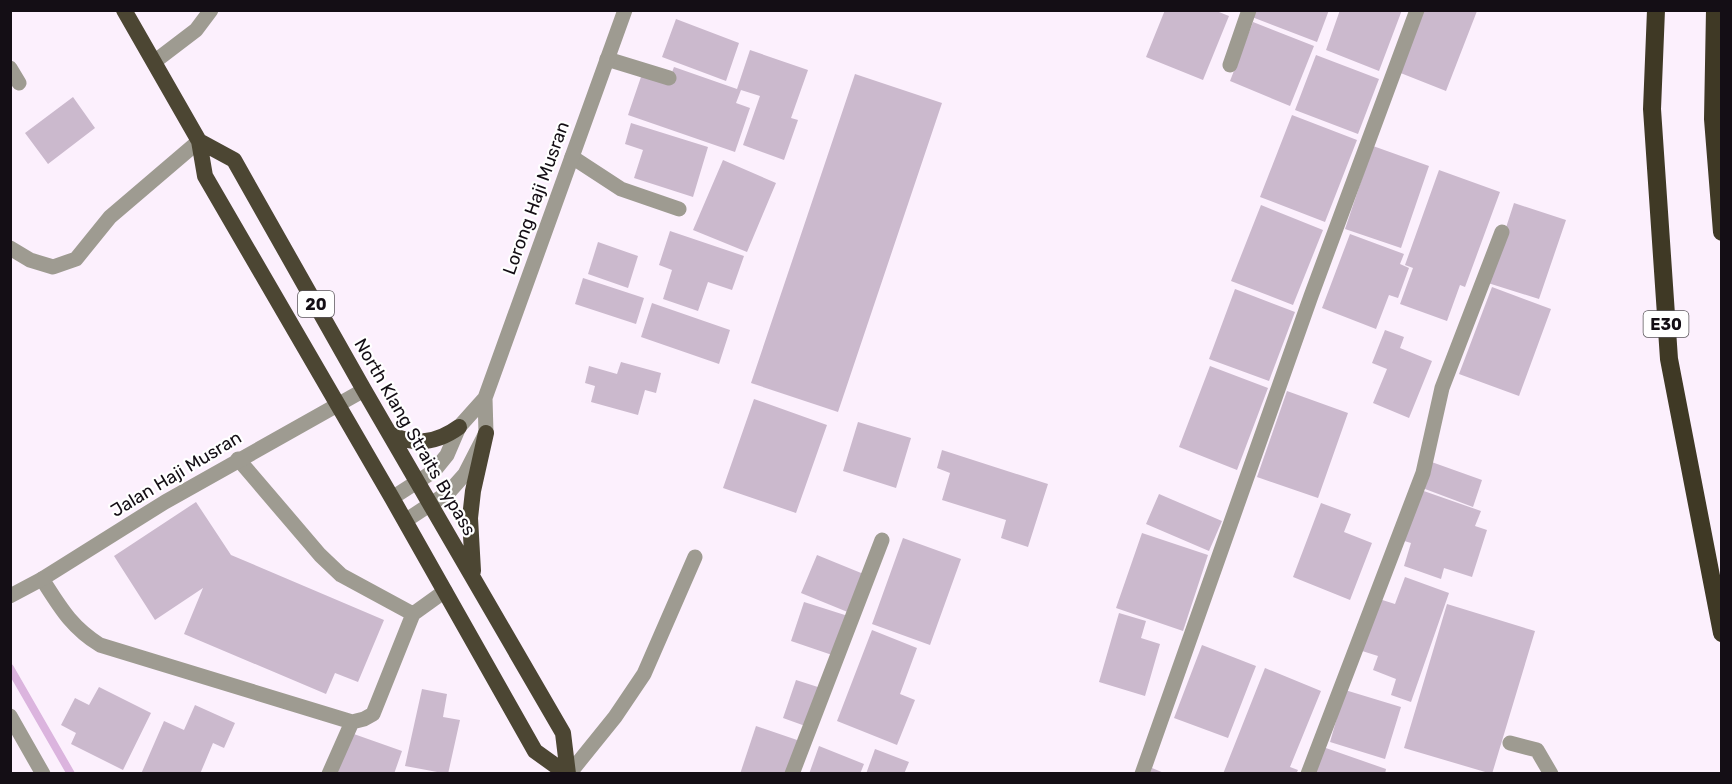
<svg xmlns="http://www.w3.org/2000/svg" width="1732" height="784" font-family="Rubik,sans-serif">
  <rect width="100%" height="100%" fill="#fcf0fd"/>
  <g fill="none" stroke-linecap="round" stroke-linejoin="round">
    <path stroke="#dbb4de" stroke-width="8" d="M10,668L71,774"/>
  </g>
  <path fill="#cbb9cd" d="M1165,10H1214L1229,16L1203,80L1146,57Z
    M1255,10H1329L1317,42L1252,17Z
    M1340,10H1402L1379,71L1326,50Z
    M1422,10L1477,11L1446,91L1398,72Z
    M676,19L739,43L726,81L662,57Z
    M1253,22L1314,46L1290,106L1230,81Z
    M750,50L808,70L791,118L798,120L784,160L743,145L760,96L741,90L736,103L750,108L735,152L628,115L642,74L668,83L674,67L737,89Z
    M1316,55L1379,79L1358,134L1295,110Z
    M855,74L942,103L838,412L751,383Z
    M73,97L95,128L48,164L25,133Z
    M1292,115L1357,140L1325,222L1260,197Z
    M631,123L708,147L693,197L634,178L643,150L625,144Z
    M1373,146L1429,166L1401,248L1345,229Z
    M723,160L776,183L747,252L693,230Z
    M1439,170L1500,192L1465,287L1460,285L1447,321L1400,304L1413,268L1405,265Z
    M1514,203L1566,220L1539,299L1488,283Z
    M1261,205L1323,230L1293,305L1231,281Z
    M670,231L744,256L732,290L708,282L698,311L663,299L672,270L659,265Z
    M1350,234L1404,254L1400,264L1409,268L1398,298L1389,295L1376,329L1322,308Z
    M598,242L638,256L628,288L588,274Z
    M583,278L644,298L636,324L575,304Z
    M1492,287L1551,309L1519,396L1459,374Z
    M1235,289L1295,312L1269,381L1209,359Z
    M652,303L730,330L719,364L641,337Z
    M1385,330L1404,337L1400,348L1432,361L1409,418L1373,403L1387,369L1372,363Z
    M621,362L661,373L656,393L645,390L638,415L591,402L595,386L585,383L589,366L617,374Z
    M1210,366L1268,388L1237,470L1179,447Z
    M1287,391L1348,413L1318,498L1257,477Z
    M754,399L827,425L796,513L723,488Z
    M858,422L911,438L896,488L843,471Z
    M942,450L1048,484L1028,547L1001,538L1006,520L942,500L950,473L937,468Z
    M1426,460L1482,480L1473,507L1417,486Z
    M1418,489L1481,511L1475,526L1487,530L1472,577L1444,568L1441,579L1404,566L1411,543L1401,540Z
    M1159,494L1222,521L1209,551L1146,524Z
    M196,502L231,555L384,620L358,682L335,673L326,694L184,634L203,588L155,620L114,556Z
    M1321,503L1351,514L1344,532L1372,543L1350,600L1293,577Z
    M1142,533L1208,555L1183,631L1116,608Z
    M903,538L961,559L930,645L872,624Z
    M817,555L866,575L850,613L801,593Z
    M1405,577L1449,593L1411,702L1391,695L1396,679L1373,670L1378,656L1359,650L1376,598L1395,604Z
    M804,602L848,616L835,656L791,641Z
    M1447,604L1535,631L1492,774L1404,748Z
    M1119,613L1146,621L1141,638L1160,644L1145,696L1099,682Z
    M872,630L917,648L900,694L915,700L897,745L837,721Z
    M1202,645L1256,666L1228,738L1174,718Z
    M1265,668L1321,691L1290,767L1298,770L1296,774H1223Z
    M796,680L821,688L808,727L783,718Z
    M99,687L151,713L123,770L71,744L76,733L61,725L75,698L89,705Z
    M422,689L447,694L443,717L460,720L448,774L405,766Z
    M1345,690L1401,707L1385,759L1330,742Z
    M195,705L235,723L224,748L213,743L200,774H141L164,721L184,730Z
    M756,726L800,741L789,774H740Z
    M351,733L402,751L394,774H336Z
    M819,746L864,764L860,774H809Z
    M1323,747L1386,769L1385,774H1314Z
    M875,749L909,762L904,774H866Z
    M1152,768L1164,773V774H1150Z"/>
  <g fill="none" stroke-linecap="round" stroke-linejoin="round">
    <path stroke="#9e9b91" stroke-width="15" d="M154,62L196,30L211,10
      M10,68L19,83
      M572,157L621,189L679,209
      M10,248L30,260L53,267L76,259L110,217L199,141
      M238,459L320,555L341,575L413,614L445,591
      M42,579C60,607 71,627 100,645L352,722L364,719L373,714L413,614
      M1510,743L1537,750L1551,774
      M329,774L352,722
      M569,774L615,717L644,674L695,557"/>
    <path stroke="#9e9b91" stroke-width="15" d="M607,59L669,78
      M1230,65L1249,10
      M10,716L43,774
      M792,774L882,540
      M1142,774L1311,296L1417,10
      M1308,774L1423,473L1442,388L1502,232"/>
    <path stroke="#9e9b91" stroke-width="15" d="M392,498L434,471L447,455L459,427L485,398L625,10
      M405,521L449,492L465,474L486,433L485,398
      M10,596L42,579L165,502L364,390"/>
    <path stroke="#4c4633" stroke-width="16" d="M124,10L199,141L205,176L392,498L535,751L567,774
      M199,141L234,160L364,390L563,733L568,774
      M390,434C415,446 437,443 459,427
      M473,571L470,518L473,491L486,433"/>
    <path stroke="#3f3925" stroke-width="18" d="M1656,10L1652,109L1669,359L1722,633
      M1715,10L1713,119L1722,232"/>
  </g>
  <g text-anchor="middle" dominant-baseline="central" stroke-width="4.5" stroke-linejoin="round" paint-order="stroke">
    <g fill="#fff" stroke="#5a565b" stroke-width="1.5">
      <rect x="298" y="291" width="36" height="26" rx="4.5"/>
      <rect x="1643.5" y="311" width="45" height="26" rx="4.5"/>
    </g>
    <g font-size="16" font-weight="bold" fill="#140e15">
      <text x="316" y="304">20</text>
      <text x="1666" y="324">E30</text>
    </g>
    <g font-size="18" fill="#140e15" stroke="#fff">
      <text transform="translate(536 198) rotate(-70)">Lorong Haji Musran</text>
      <text transform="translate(415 437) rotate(60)">North Klang Straits Bypass</text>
      <text transform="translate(176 474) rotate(-31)">Jalan Haji Musran</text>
    </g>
  </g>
  <rect width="1732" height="784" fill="none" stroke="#140e15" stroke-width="24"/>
</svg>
